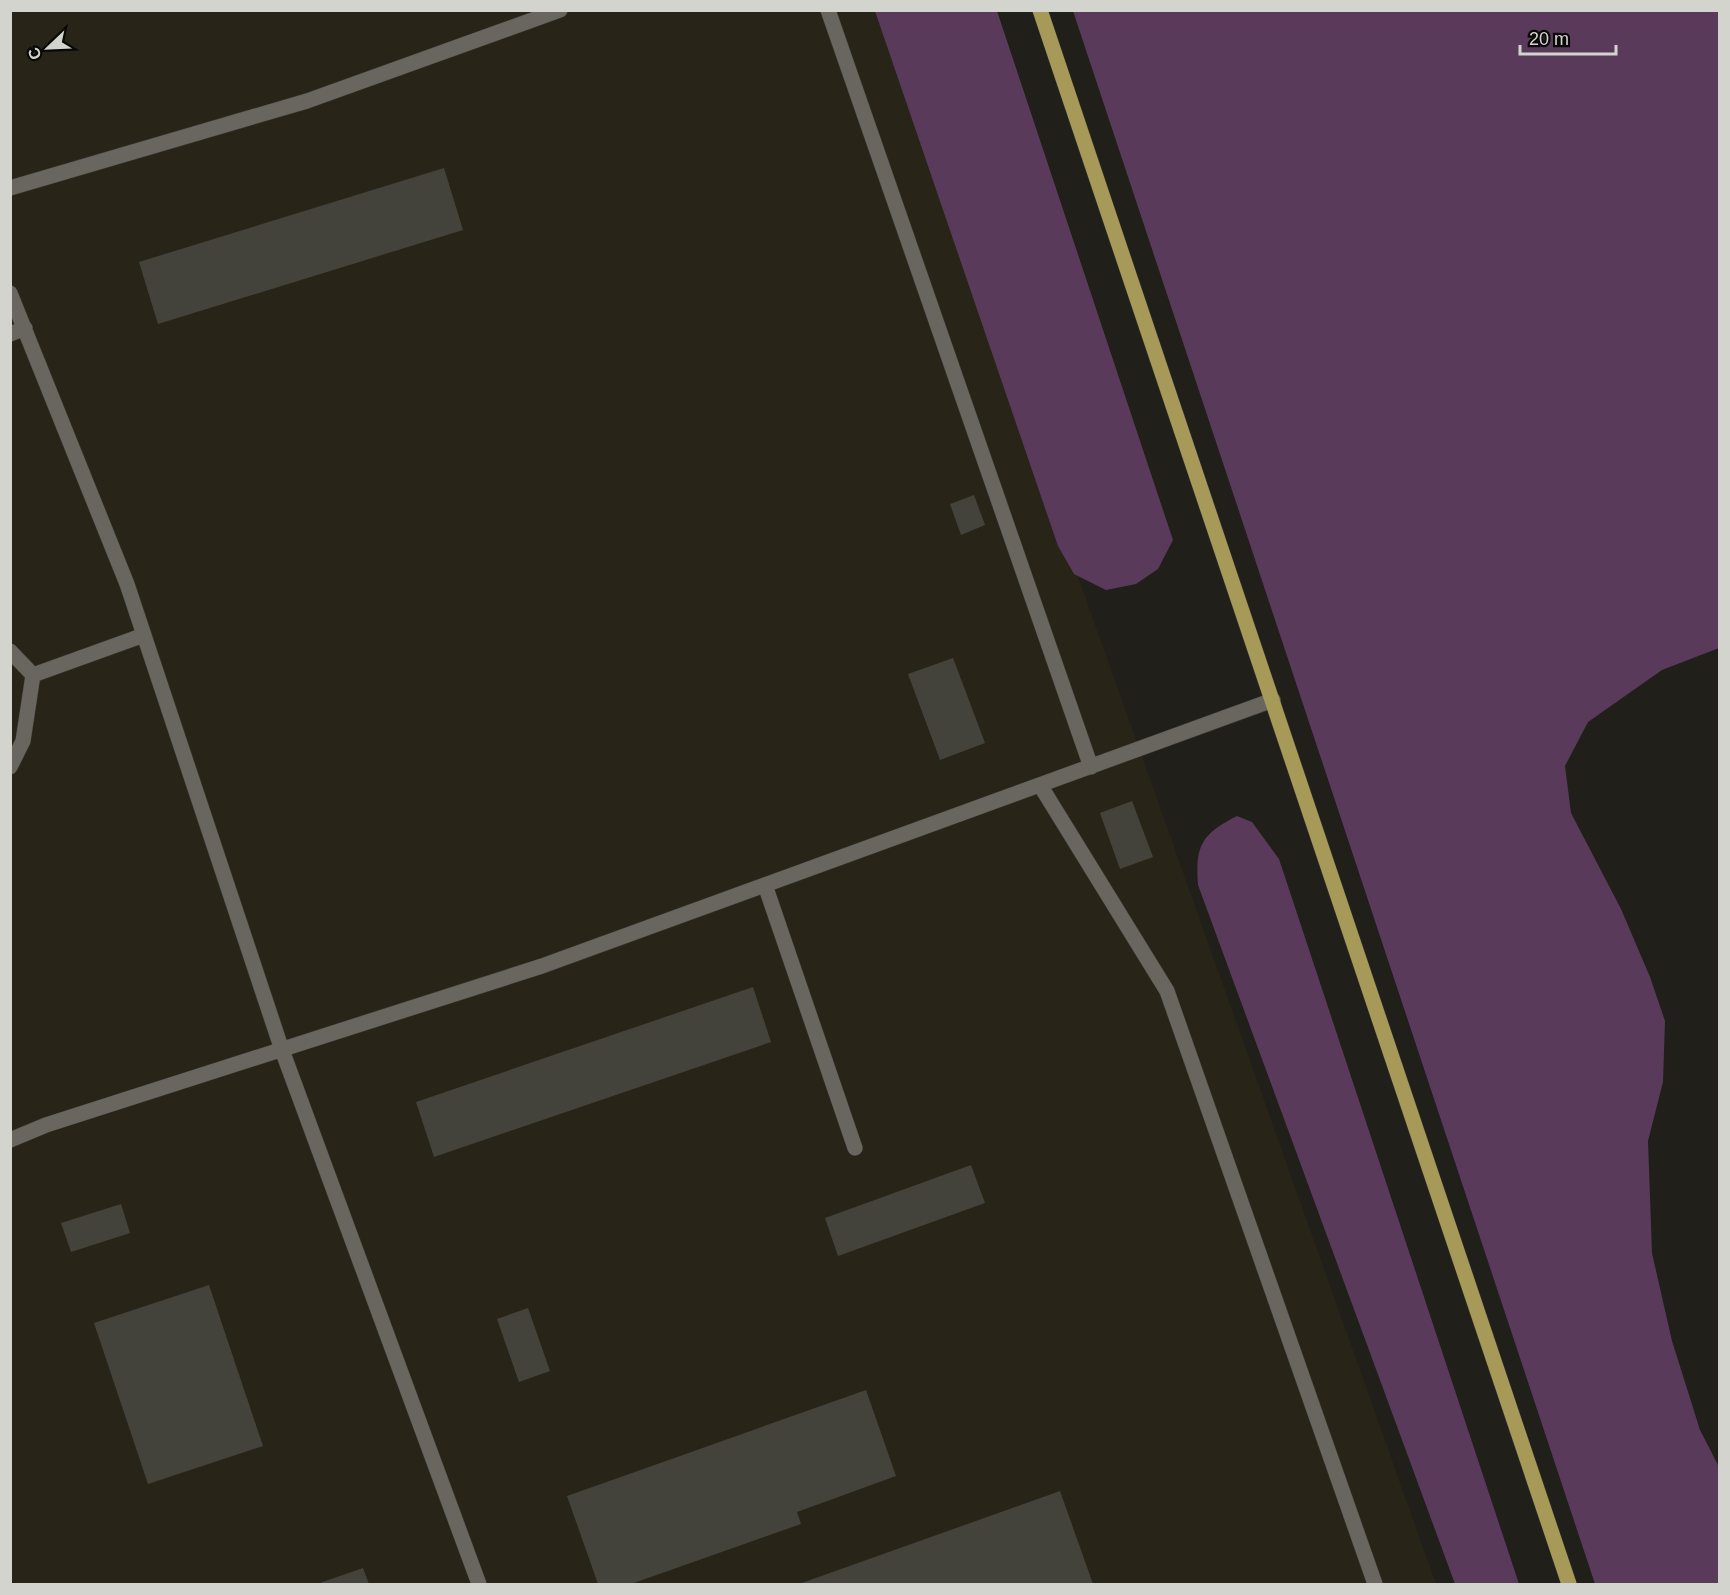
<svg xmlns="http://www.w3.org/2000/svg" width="1730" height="1595" font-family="Arial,sans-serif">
  <rect width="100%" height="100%" fill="#211f19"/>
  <path fill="#282518" d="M11,11H877L1436,1584H11Z"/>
  <path fill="#593a5b" d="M875,11H997L1173,540L1158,569L1136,584L1106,590L1074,574L1058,546Z
    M1073,11H1719V648L1662,670L1588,722L1565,766L1571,813L1621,909L1650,977L1665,1021L1663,1082L1648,1141L1652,1253L1672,1341L1700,1430L1719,1467V1584H1595Z
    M1237,816L1252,822L1279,859L1519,1584H1455L1198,885C1195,845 1202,834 1237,816Z"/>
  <path fill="#44433b" d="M444,168L463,230L158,324L139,262Z
    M974,495L985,525L961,535L950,504Z
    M953,658L985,743L940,760L908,674Z
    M1132,801L1153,857L1120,869L1100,813Z
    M753,987L771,1042L434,1157L416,1102Z
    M971,1165L985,1203L838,1256L825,1218Z
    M121,1204L130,1233L71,1252L61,1223Z
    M209,1285L263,1446L148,1484L94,1323Z
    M528,1308L550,1371L519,1382L497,1319Z
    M866,1390L896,1476L797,1512L801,1524L631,1584H598L567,1496Z
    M1060,1491L1093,1584H799Z
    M363,1568L369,1584H317Z"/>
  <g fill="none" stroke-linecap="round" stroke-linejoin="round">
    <g stroke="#3a3a35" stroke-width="16">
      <path id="lane" d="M828,10L1091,767
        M10,188L307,101L560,10
        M10,293L127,584L282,1050L479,1584
        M10,334L25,328
        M10,651L33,675L144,635
        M10,767L23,741L33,675
        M1040,785L1167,991L1375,1584
        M765,885L855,1148
        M10,1140L46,1125L542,966L1273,700"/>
    </g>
    <g stroke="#3a3a35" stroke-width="16">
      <path id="primary" d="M1040,10L1569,1584"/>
    </g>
    <use href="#lane" stroke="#68665e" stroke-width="15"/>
    <use href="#primary" stroke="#a79a58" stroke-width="15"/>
  </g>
  <rect width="1730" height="1595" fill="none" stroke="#d4d4cf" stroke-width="24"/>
  <g transform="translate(48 48) rotate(247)" stroke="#0a0907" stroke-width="4.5" paint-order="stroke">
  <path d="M0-4.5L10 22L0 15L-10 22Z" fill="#d4d4cf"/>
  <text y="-9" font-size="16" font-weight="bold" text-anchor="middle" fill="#d4d4cf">С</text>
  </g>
  <path d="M1520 45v9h96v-9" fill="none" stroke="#d4d4cf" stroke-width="3"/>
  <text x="1529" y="45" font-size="18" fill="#d4d4cf" stroke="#0a0907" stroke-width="4.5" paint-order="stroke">20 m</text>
</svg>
